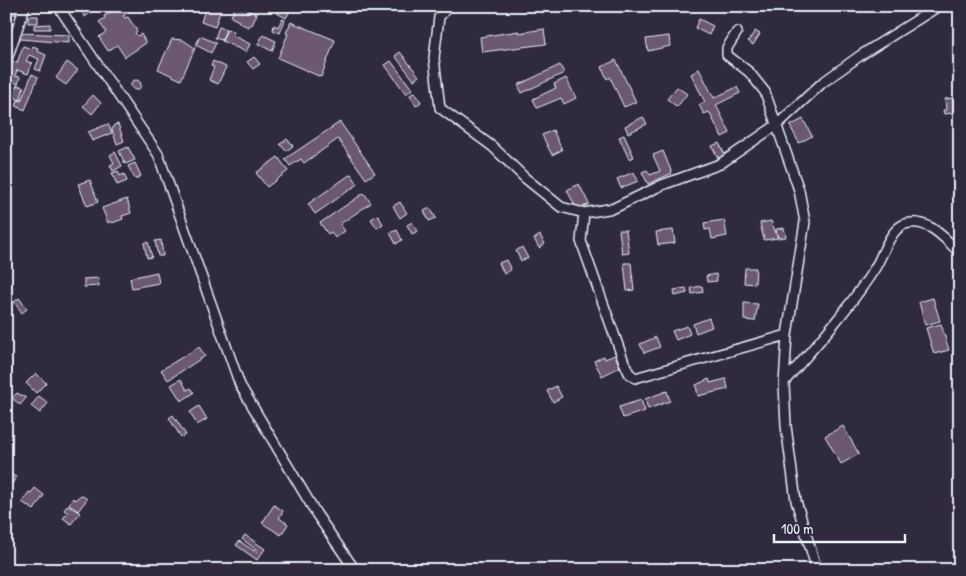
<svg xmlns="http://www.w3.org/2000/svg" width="966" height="576" font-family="'Patrick Hand',sans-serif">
  <rect width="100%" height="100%" fill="#2f2a3d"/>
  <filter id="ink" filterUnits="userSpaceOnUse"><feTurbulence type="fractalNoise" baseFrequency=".02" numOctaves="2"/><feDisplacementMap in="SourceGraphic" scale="10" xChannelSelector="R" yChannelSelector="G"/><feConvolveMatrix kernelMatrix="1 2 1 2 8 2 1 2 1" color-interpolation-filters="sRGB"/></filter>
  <g filter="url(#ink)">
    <path fill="#6c5870" stroke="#e8f1f8" d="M77,6H93L95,9L85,17Z
      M204,6H222L215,27L201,22L206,7Z
      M235,6L243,9L245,6L250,8L249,11L257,14L252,25L250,24L249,27L239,23V21L231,17Z
      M281,6L290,11L286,18L277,13Z
      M121,7L126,14L123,16L125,18L128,17L137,31L135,33L138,36L141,34L146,43L125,57L117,45L108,51L99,37L106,32L99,22L105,18L104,16Z
      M28,16H38V23H28Z
      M282,19L285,20L280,33L273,30L274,25L278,27Z
      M699,19L713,26L709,35L695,28Z
      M291,22L335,40L321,77L278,58L288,34L286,33Z
      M50,24V29H34V25Z
      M219,27L226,29L222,40L215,38Z
      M227,29L234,32L232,35L250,44L246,52L222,41Z
      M544,29L546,44L482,52L480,37L519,31V33Z
      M755,31L760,34L753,45L748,41Z
      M20,33L69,35V43L20,39Z
      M263,35L276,41L272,51L258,44Z
      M200,36L216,43L211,53L196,45Z
      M669,36L670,46L648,51L646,39Z
      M172,39L183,40L195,48L181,80L158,69Z
      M23,46L32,49L33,46L38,48L37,51L46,55L40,71L35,69L39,59L29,55L26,61L32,63L28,74L17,70L15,76L20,77L18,84L6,78L12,61L17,63Z
      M400,52L419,76L414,80L395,56Z
      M254,57L260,64L253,69L247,62Z
      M616,60L636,102L624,107L610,77L607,79L602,67Z
      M213,61L226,67L218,84L209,80L214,67L211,66Z
      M391,61L412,89L406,94L385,65Z
      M67,62L78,70L66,85L56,78Z
      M560,65L564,73L522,93L518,85Z
      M699,69L714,98L737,87L740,93L716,105L730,133L722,137L709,112L704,114L699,105L705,102L691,74Z
      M32,74L38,77L25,110L16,106L18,100L21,101Z
      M566,78L576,98L564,104L561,98L537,108L533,99L556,88L554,84Z
      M131 85a5 5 0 1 1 10 0a5 5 0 1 1-10 0Z
      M17,85L24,87L20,100L13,97Z
      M677,87L687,94L677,107L667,99Z
      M415,92L421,102L416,106L410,95Z
      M93,95L101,103L92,114L83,106Z
      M953,98L954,113L944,114L943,110H946L945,99Z
      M643,117L647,124L628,133L625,126Z
      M803,119L812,136L799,143L790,126Z
      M340,122L375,173L366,179L338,139L304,163L301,159L290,166L285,159Z
      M108,124L112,133L92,141L88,132Z
      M118,124L124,141L117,144L112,130L114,125Z
      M553,130L562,150L552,155L542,135Z
      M624,135L634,157L629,159L619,137Z
      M287,139L293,146L286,151L280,144Z
      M719,143L725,155L718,158L712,146Z
      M128,147L135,160L125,164L119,151Z
      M663,151L672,173L648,184L642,172L647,170L650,175L660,171L653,155Z
      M115,152L122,166L113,171L110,165L114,163L110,155Z
      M278,157L288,171L267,187L256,173Z
      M135,163L141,176L135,179L128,166Z
      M118,171L120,176L124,174L127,181L117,185L112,173Z
      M634,172L638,181L621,188L617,179Z
      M351,174L358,184L315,214L308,204Z
      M90,180L98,202L87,206L78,184Z
      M579,184L589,204L577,210L567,190Z
      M364,193L371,203L340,224L345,231L335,238L331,232L328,234L320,223Z
      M127,199L131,213L122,216L123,219L112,223L111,221L108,223L102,208Z
      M400,202L407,213L400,218L393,206Z
      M430,208L436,218L429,221L424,211Z
      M378,215L383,224L377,228L371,219Z
      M724,220L727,236L712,239L710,229L705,230L704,223Z
      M771,221L778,238L764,240L760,223Z
      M412,222L418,231L412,234L407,225Z
      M784,228L786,237L778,238L776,229Z
      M397,230L402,240L396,244L390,233Z
      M619,230H626L629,253L622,254Z
      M673,230L675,243L658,245L656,232Z
      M540,235L545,244L539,248L534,239Z
      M161,240L163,256H158L155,241Z
      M148,242L152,257L147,258L144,243Z
      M522,247L528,258L521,261L516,251Z
      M506,260L511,270L504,274L499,263Z
      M624,263H631L634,290L627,291Z
      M745,268H756L755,284L744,283Z
      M157,272L159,283L132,288L130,278Z
      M716,274L717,281L707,282L706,276Z
      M98,278L99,286L84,287V279Z
      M702,286L703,292L692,294L691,288Z
      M686,288L687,293L675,296L674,290Z
      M19,298L27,309L22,313L14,302Z
      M933,298L940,321L925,325L919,302Z
      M744,303L758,304L755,321L744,320Z
      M709,318L712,327L696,333L693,324Z
      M941,324L949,350L934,354L926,328Z
      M687,326L690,334L676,340L672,331Z
      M656,337L660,347L644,353L640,344Z
      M199,347L205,356L168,380L161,370Z
      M615,355L620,367L602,376L594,361L604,356L605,359Z
      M36,373L46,383L36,393L26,383Z
      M181,379L187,390L191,388L194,393L181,401L171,385Z
      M709,379L710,383L726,379L728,389L698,396L696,385Z
      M556,386L562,397L553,402L547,391Z
      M667,391L670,401L648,409L645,399Z
      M17,393L26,398L20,405L12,398Z
      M39,396L48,403L40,413L31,406Z
      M641,400L645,411L623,418L619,407Z
      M199,406L207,419L197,425L190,412Z
      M173,415L186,435L181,437L169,418Z
      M843,426L859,454L841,464L825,436Z
      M6,472L16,477L12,484L6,482Z
      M35,488L44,495L34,510L22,502L29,492L31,493Z
      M81,495L87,499L78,511L69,504L73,498L75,500Z
      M68,505L80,513L71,524L63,518L68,513L64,510Z
      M274,505L283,511L279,518L288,524L281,535L262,523Z
      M245,535L265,549L257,560L236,545L239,541L256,552L258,551L242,539Z"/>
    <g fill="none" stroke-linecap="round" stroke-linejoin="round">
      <g stroke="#e8f1f8" stroke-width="12">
        <path id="street" d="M58,6L158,154L240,385L317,515L355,570
          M449,6L439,17L434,58L440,108L493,147L525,178L561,207L584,213L614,208L662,185L720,164L778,124L822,83L861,55L939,6
          M6,9L24,8
          M737,32L727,48V55L749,72L765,92L799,190L805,222L787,335L784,384L786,426L796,501L817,570
          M6,62L25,6
          M584,213L581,241L624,362L629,373L635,378L787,335
          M784,382C816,345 849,309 875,268C883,255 890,229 905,224C928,217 945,239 960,253"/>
      </g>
      <use href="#street" stroke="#2f2a3d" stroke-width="9"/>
    </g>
  </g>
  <rect width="966" height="576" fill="none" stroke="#2f2a3d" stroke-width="25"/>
  <rect x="12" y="12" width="941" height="551" fill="none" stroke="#e8f1f8" stroke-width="2" filter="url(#ink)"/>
  <path d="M774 534v8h131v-8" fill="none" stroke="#e8f1f8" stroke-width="2.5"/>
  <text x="781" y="534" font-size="15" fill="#e8f1f8" stroke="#2f2a3d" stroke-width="4" paint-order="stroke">100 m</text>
</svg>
